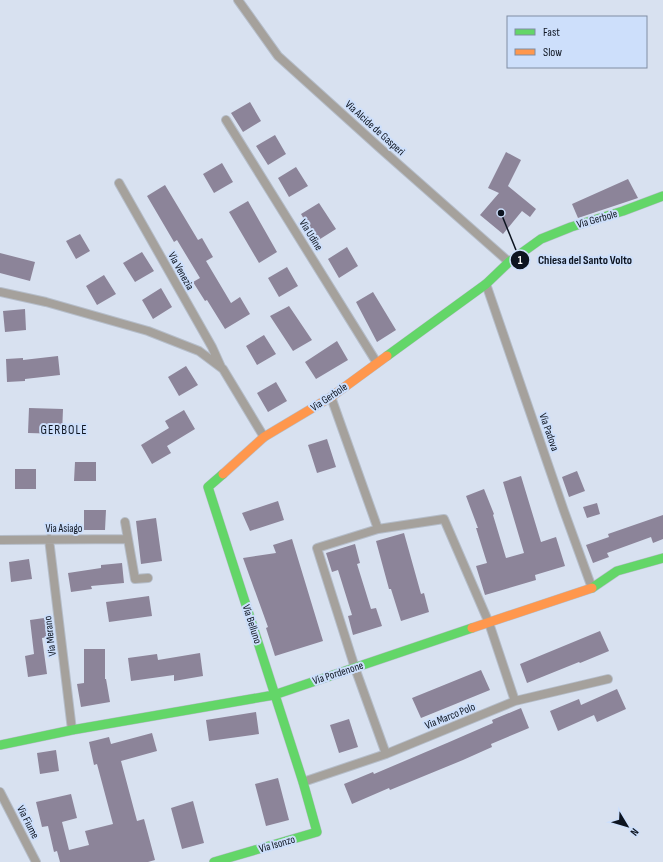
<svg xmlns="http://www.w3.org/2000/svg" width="663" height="862" font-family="'Sofia Sans Condensed',sans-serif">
  <rect width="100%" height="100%" fill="#d8e1f0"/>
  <path fill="#8c8499" d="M250,102L261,121L243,132L231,113Z
    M275,135L286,154L268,165L256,146Z
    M506,152L521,160L508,186L536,209L530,217L522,211L503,234L480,215L499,193L488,188Z
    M222,163L233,182L214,193L203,174Z
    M296,167L308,186L289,197L278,178Z
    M628,179L638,198L578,218L572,204Z
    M165,185L198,240L202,238L213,257L206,261L231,303L240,297L250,314L225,329L207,300L205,301L193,282L200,278L177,240L174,242L147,196Z
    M248,201L277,252L259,263L229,212Z
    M319,203L336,229L317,241L301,214Z
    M80,234L90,251L76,259L66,241Z
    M347,247L358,266L339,278L328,259Z
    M142,252L154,271L135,282L123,263Z
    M0,253L35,262L30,281L0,273Z
    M287,267L298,286L279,297L268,278Z
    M104,275L116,294L97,305L86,286Z
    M161,288L172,307L153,319L142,300Z
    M373,292L396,330L377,342L356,302Z
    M289,306L312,340L293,351L270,316Z
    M25,309L26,330L5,332L3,311Z
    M264,335L276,354L257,365L246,346Z
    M337,341L348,360L316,379L305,362Z
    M58,356L60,375L25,379V381L7,382L6,359L23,358V360Z
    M186,366L198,385L179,396L168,377Z
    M276,382L287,401L268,412L257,393Z
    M29,408L63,409L62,434L28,433Z
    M184,410L195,429L167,446L171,453L152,464L141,445L169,428L165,421Z
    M327,439L336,467L317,473L308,445Z
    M75,462H96V481H74Z
    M15,469H36V489H15Z
    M577,471L585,491L569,497L562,477Z
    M521,476L541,542L556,537L565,566L535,575L536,580L485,595L476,566L487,563L476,528H478L466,496L484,489L494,514L493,515L506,558L524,553L503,482Z
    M278,501L284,520L250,531L242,513Z
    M597,503L600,514L587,518L583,507Z
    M84,510H106L105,530H84Z
    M663,515V539L653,543L651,537L607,553L609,557L593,563L586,545L609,537L608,534Z
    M156,518L162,561L141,564L136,521Z
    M404,533L421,594L424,593L429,612L401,621L391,589H389L376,541Z
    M292,539L323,641L275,656L266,628L268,627L243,558L276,553L273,545Z
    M355,544L360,563L357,564L371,609L376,608L382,626L353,635L348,616L352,615L338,570L332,572L326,553Z
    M29,559L32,579L11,582L9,562Z
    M122,563L124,583L91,586L92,589L71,592L68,573L101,568V565Z
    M149,596L152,616L109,622L106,602Z
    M51,617L53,636L42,638L47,674L28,677L25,656L34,654L30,620Z
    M600,631L609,651L580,663L579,662L527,683L520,664Z
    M84,649H105V679H106L110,702L81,707L77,684L84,683Z
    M200,653L203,676L174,681V675L131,681L128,658L157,654L158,660Z
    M481,670L490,690L421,718L412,698Z
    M617,689L626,709L597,722L594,715L558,731L550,711L579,699L581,705Z
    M521,708L529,728L491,744L492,747L463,760L390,790L389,788L352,804L344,784L373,772L374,774L447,743L493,723L492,720Z
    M256,712L259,734L209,741L206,720Z
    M349,719L358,747L339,753L330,725Z
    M152,733L157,751L121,761L137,821L144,819L155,860L148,862H60L57,851L54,852L48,826L42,827L36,802L71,794L77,818L62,822L69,850L89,845L85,831L113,824L97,764L94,765L89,742L109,737L111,744Z
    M56,750L59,771L40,774L37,753Z
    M278,778L289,820L266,826L255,784Z
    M193,801L204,843L182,849L171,808Z"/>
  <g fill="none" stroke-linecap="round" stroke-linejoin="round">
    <g stroke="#b5bdc9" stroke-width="10">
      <path id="street" d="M238,0L278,56L381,149L509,262
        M226,120L377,363
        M119,183L212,347L221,367
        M486,284L564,511L592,588
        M0,292L46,302L148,331L199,351L223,369L264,437
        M331,397L378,529L317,548L355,668L386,754
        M378,529L444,519L489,623L515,701
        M49,539L72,730
        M128,539L135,579L148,578
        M0,540L128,539L125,522
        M303,782L386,754L515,701L608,679
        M0,792L36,862"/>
    </g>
    <g stroke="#b5bdc9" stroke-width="10">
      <path id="fast" d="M387,356L486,284L509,262L541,239L571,227L623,211L663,196
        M592,588L617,571L663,558
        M0,745L72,730L274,695L472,628
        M214,862L317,832L303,782L208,487L223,474"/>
    </g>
    <g stroke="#b5bdc9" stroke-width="10">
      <path id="slow" d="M223,474L264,437L331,397L387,356
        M472,628L592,588"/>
    </g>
    <use href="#street" stroke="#a5a19c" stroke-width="8"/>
    <use href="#fast" stroke="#63d668" stroke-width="9"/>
    <use href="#slow" stroke="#ff974d" stroke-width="9"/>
  </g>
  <g text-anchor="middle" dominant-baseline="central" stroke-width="4" stroke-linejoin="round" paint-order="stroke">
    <g font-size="11" fill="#0d1420" stroke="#cddffb">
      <text transform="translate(375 128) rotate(42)">Via Alcide de Gasperi</text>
      <text transform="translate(597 219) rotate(-16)">Via Gerbole</text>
      <text transform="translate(311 235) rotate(58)">Via Udine</text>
      <text transform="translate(181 271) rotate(61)">Via Venezia</text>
      <text transform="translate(329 397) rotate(-34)">Via Gerbole</text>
      <text transform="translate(549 432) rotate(71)">Via Padova</text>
      <text x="64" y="528">Via Asiago</text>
      <text transform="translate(252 624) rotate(72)">Via Belluno</text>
      <text transform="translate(50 636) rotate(-97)">Via Merano</text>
      <text transform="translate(338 673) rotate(-18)">Via Pordenone</text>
      <text transform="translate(450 716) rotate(-22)">Via Marco Polo</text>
      <text transform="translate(28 822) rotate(63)">Via Fiume</text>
      <text transform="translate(277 844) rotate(-16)">Via Isonzo</text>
    </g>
    <g font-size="13" letter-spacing="1" fill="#0d1420" stroke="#cddffb">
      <text x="64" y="430">GERBOLE</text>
    </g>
  </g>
  <path fill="none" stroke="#0d1420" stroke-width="1.5" d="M501 213L520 260"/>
  <g fill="#0d1420" stroke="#cddffb" stroke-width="1.5">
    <circle cx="501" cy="213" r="4"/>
    <circle cx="520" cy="260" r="10"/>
  </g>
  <g font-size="12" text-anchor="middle" font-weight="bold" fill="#fff">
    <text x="520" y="264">1</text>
  </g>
  <g font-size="12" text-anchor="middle" font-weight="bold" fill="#0d1420" stroke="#cddffb" stroke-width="4" stroke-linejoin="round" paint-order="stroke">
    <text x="585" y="264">Chiesa del Santo Volto</text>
  </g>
  <rect x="507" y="16" width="140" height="52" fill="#cddffb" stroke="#808ea3"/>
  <rect x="515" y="29" width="20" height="6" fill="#63d668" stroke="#808ea3"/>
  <text x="543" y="36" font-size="12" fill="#0d1420">Fast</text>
  <rect x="515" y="49" width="20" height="6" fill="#ff974d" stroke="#808ea3"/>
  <text x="543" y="56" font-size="12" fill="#0d1420">Slow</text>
  <g transform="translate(627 826) rotate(128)" stroke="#cddffb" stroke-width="3" paint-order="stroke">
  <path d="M0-3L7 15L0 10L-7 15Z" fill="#0d1420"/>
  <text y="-6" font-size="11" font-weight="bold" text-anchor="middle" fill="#0d1420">N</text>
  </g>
</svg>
